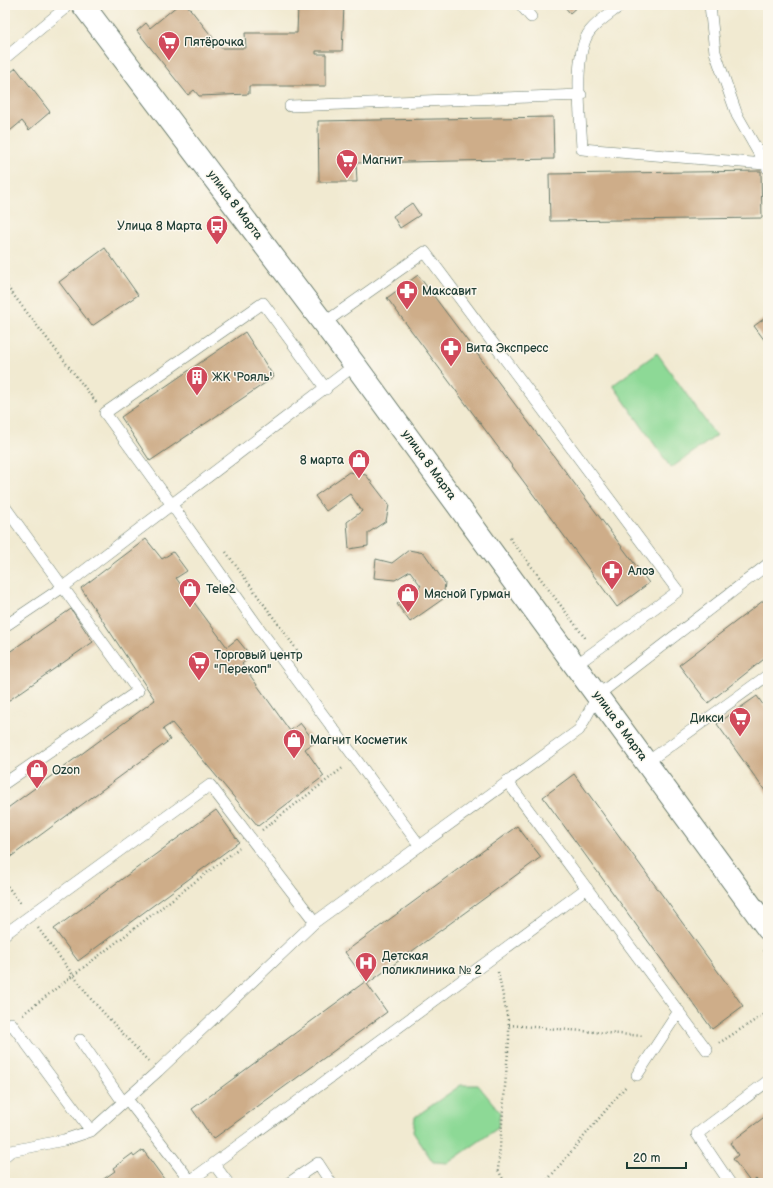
<svg xmlns="http://www.w3.org/2000/svg" width="773" height="1188" font-family="'Balsamiq Sans',sans-serif">
  <rect width="100%" height="100%" fill="#fbf7ec"/>
  <filter id="ink" filterUnits="userSpaceOnUse"><feTurbulence type="fractalNoise" baseFrequency=".025" numOctaves="2"/><feDisplacementMap in="SourceGraphic" scale="8" xChannelSelector="R" yChannelSelector="G"/><feConvolveMatrix kernelMatrix="1 2 1 2 8 2 1 2 1" color-interpolation-filters="sRGB"/></filter>
  <filter id="wash" filterUnits="userSpaceOnUse"><feTurbulence type="fractalNoise" baseFrequency=".012" numOctaves="4" result="noise"/><feDisplacementMap in="SourceGraphic" scale="16" xChannelSelector="R" yChannelSelector="G"/><feGaussianBlur stdDeviation="0.9" result="paint"/><feColorMatrix in="noise" values="0 0 0 0 0 0 0 0 0 0 0 0 0 0 0 0 0 1.4 0 .05"/><feComposite in="paint" operator="in"/></filter>
  <g filter="url(#wash)">
    <rect width="100%" height="100%" fill="#f1ead1"/>
    <path fill="#8dd996" stroke="#568b65" d="M657,353L716,436L671,468L613,385Z
      M461,1085H478L500,1112L498,1128L448,1163L433,1162L413,1132L415,1117Z"/>
    <g id="blocks">
      <path fill="#cead89" d="M178,5H187L221,48H246L245,33H297L298,5H344L342,51H316V54H326V86H249V94L199,96L194,90L188,95L137,31L146,23L150,28Z
        M563,5H579L570,13Z
        M16,68L50,112L29,130L22,121L5,135V77Z
        M553,117L554,159L356,163L357,182H319L318,121Z
        M761,171L762,218L550,221L549,174Z
        M412,203L420,215L400,228L393,216Z
        M105,248L138,295L92,326L59,282Z
        M418,275L649,583L617,607L387,298Z
        M768,316V345L754,326Z
        M245,332L274,377L150,461L121,417Z
        M349,472L366,475L389,505L386,521L368,533V546L349,549L347,522L362,511L350,494L326,511L315,496Z
        M146,539L162,559L173,552L187,571L176,578L227,647L237,639L251,656L242,664L290,731L300,723L315,742L305,749L324,776L258,826L172,723L163,729L170,740L5,861V810L155,700L81,588Z
        M409,550L424,553L445,583L443,599L410,622L397,604L421,586L410,571L395,580L374,578L376,559L392,563Z
        M768,597V656L708,703L679,665Z
        M71,609L93,642L5,703V655Z
        M757,696L768,712V795L717,724Z
        M574,774L743,1006L712,1029L543,797Z
        M216,810L239,842L78,961L54,929Z
        M517,826L541,857L367,984L387,1012L213,1139L192,1109L366,981L345,952Z
        M767,1115L768,1183H759L756,1179L751,1183L733,1159L738,1155L730,1143Z
        M143,1150L167,1183H98L115,1171L113,1168L132,1154L134,1157Z"/>
    </g>
  </g>
  <g filter="url(#ink)">
    <use href="#blocks" fill-opacity="0" stroke="#687a6b" stroke-width="1"/>
    <g fill="none" stroke-linecap="round" stroke-linejoin="round">
      <g stroke="#687a6b" stroke-width="12">
        <path id="service" d="M521,5L531,17
          M621,5C611,13 598,21 590,31C572,54 581,119 582,149L765,164L768,169
          M710,5L715,52L737,115L765,164
          M5,58L64,9
          M290,106L581,95
          M324,323L425,252L678,591L576,665
          M326,389L263,303L105,413L172,505L261,631L420,846
          M5,507L138,691L5,783
          M5,626L63,587L355,365
          M646,763L768,675
          M507,781L707,1050
          M5,934L210,785L315,922
          M5,1028L11,1023L91,1131
          M80,1040L123,1102
          M637,1075L679,1011
          M127,1099L192,1183
          M5,1156L11,1151L64,1140L91,1131L158,1071L315,922L579,730L598,695L768,564
          M214,1164L228,1183
          M190,1181L587,888
          M289,1183L318,1163L331,1183
          M730,1183L697,1134L768,1081"/>
      </g>
      <g stroke="#687a6b" stroke-width="24">
        <path id="tertiary" d="M83,5L355,365L768,929"/>
      </g>
      <path stroke="#687a6b" stroke-width="2.5" stroke-dasharray="1 3" stroke-linecap="butt" d="M5,284L96,402
        M510,538L586,639
        M226,552L302,657
        M262,830L344,767
        M5,883L21,904
        M38,928L91,999L148,1061
        M764,950L768,955
        M498,972L509,1025V1039L498,1170L505,1183
        M23,1014L239,848
        M509,1025L644,1036
        M719,1043L768,1012
        M545,1183L627,1085"/>
      <use href="#service" stroke="#fff" stroke-width="11"/>
      <use href="#tertiary" stroke="#fff" stroke-width="22"/>
    </g>
  </g>
  <defs>
    <g id="supermarket-pin" transform="scale(1.15)"><path d="M0 17L-7.5 6A9.5 9.5 0 1 1 7.5 6Z" fill="#d1495b" stroke="#fbf7ec"/><path d="M-6-5.5h2.5l.6 2H6L4.5 2H-2.5L-4.4-4H-6ZM-1.5 3.2a1.3 1.3 0 1 0 .1 0ZM3 3.2a1.3 1.3 0 1 0 .1 0Z" fill="#fff"/></g>
    <g id="bus-pin" transform="scale(1.15)"><path d="M0 17L-7.5 6A9.5 9.5 0 1 1 7.5 6Z" fill="#d1495b" stroke="#fbf7ec"/><path d="M-5-6H5V4H4V6H2V4H-2V6H-4V4H-5ZM-3.5-4V0h7V-4ZM-3.5 1.2v1.5H-2V1.2ZM2 1.2v1.5H3.5V1.2Z" fill="#fff"/></g>
    <g id="pharmacy-pin" transform="scale(1.15)"><path d="M0 17L-7.5 6A9.5 9.5 0 1 1 7.5 6Z" fill="#d1495b" stroke="#fbf7ec"/><path d="M-2-6h4v4h4v4h-4v4h-4v-4h-4v-4h4Z" fill="#fff"/></g>
    <g id="building-pin" transform="scale(1.15)"><path d="M0 17L-7.5 6A9.5 9.5 0 1 1 7.5 6Z" fill="#d1495b" stroke="#fbf7ec"/><path d="M-4-6H4V6H1V3H-1V6H-4ZM-2.5-4.3h1.7v1.8h-1.7ZM.8-4.3h1.7v1.8H.8ZM-2.5-1h1.7V.8h-1.7ZM.8-1h1.7V.8H.8Z" fill="#fff"/></g>
    <g id="shop-pin" transform="scale(1.15)"><path d="M0 17L-7.5 6A9.5 9.5 0 1 1 7.5 6Z" fill="#d1495b" stroke="#fbf7ec"/><path d="M-5-2.5h2.3a2.7 3.5 0 0 1 5.4 0H5L5.5 6h-11ZM-1.5-2.5h3a1.5 2.3 0 0 0-3 0Z" fill="#fff"/></g>
    <g id="hospital-pin" transform="scale(1.15)"><path d="M0 17L-7.5 6A9.5 9.5 0 1 1 7.5 6Z" fill="#d1495b" stroke="#fbf7ec"/><path d="M-5-5h3v3.5h4V-5h3V5h-3V1.5h-4V5h-3Z" fill="#fff"/></g>
  </defs>
  <g fill-rule="evenodd">
    <use href="#supermarket-pin" x="169" y="42"/>
    <use href="#supermarket-pin" x="347" y="160"/>
    <use href="#bus-pin" x="217" y="226"/>
    <use href="#pharmacy-pin" x="407" y="291"/>
    <use href="#pharmacy-pin" x="451" y="348"/>
    <use href="#building-pin" x="197" y="377"/>
    <use href="#shop-pin" x="359" y="460"/>
    <use href="#pharmacy-pin" x="612" y="571"/>
    <use href="#shop-pin" x="190" y="589"/>
    <use href="#shop-pin" x="408" y="594"/>
    <use href="#supermarket-pin" x="199" y="662"/>
    <use href="#supermarket-pin" x="740" y="718"/>
    <use href="#shop-pin" x="294" y="740"/>
    <use href="#shop-pin" x="37" y="770"/>
    <use href="#hospital-pin" x="366" y="963"/>
  </g>
  <g text-anchor="middle" dominant-baseline="central" stroke-width="3" stroke-linejoin="round" paint-order="stroke">
    <g font-size="12" fill="#1f3d34" stroke="#fbf7ec" text-anchor="start">
      <text x="184" y="42">Пятёрочка</text>
      <text x="362" y="160">Магнит</text>
      <text x="202" y="226" text-anchor="end">Улица 8 Марта</text>
      <text x="422" y="291">Максавит</text>
      <text x="466" y="348">Вита Экспресс</text>
      <text x="212" y="377">ЖК 'Рояль'</text>
      <text x="344" y="460" text-anchor="end">8 марта</text>
      <text x="628" y="571">Алоэ</text>
      <text x="206" y="589">Tele2</text>
      <text x="424" y="594">Мясной Гурман</text>
      <text x="214" y="655">Торговый центр<tspan x="214" dy="14">"Перекоп"</tspan></text>
      <text x="724" y="718" text-anchor="end">Дикси</text>
      <text x="310" y="740">Магнит Косметик</text>
      <text x="52" y="770">Ozon</text>
      <text x="382" y="956">Детская<tspan x="382" dy="14">поликлиника № 2</tspan></text>
    </g>
    <g font-size="12" fill="#1f3d34" stroke="#fbf7ec">
      <text transform="translate(235 205) rotate(53)">улица 8 Марта</text>
      <text transform="translate(429 465) rotate(54)">улица 8 Марта</text>
      <text transform="translate(620 726) rotate(54)">улица 8 Марта</text>
    </g>
  </g>
  <rect width="773" height="1188" fill="none" stroke="#fbf7ec" stroke-width="20"/>
  <path d="M627 1162v6h59v-6" fill="none" stroke="#1f3d34" stroke-width="2"/>
  <text x="633" y="1162" font-size="12" fill="#1f3d34" stroke="#fbf7ec" stroke-width="3" paint-order="stroke">20 m</text>
</svg>
